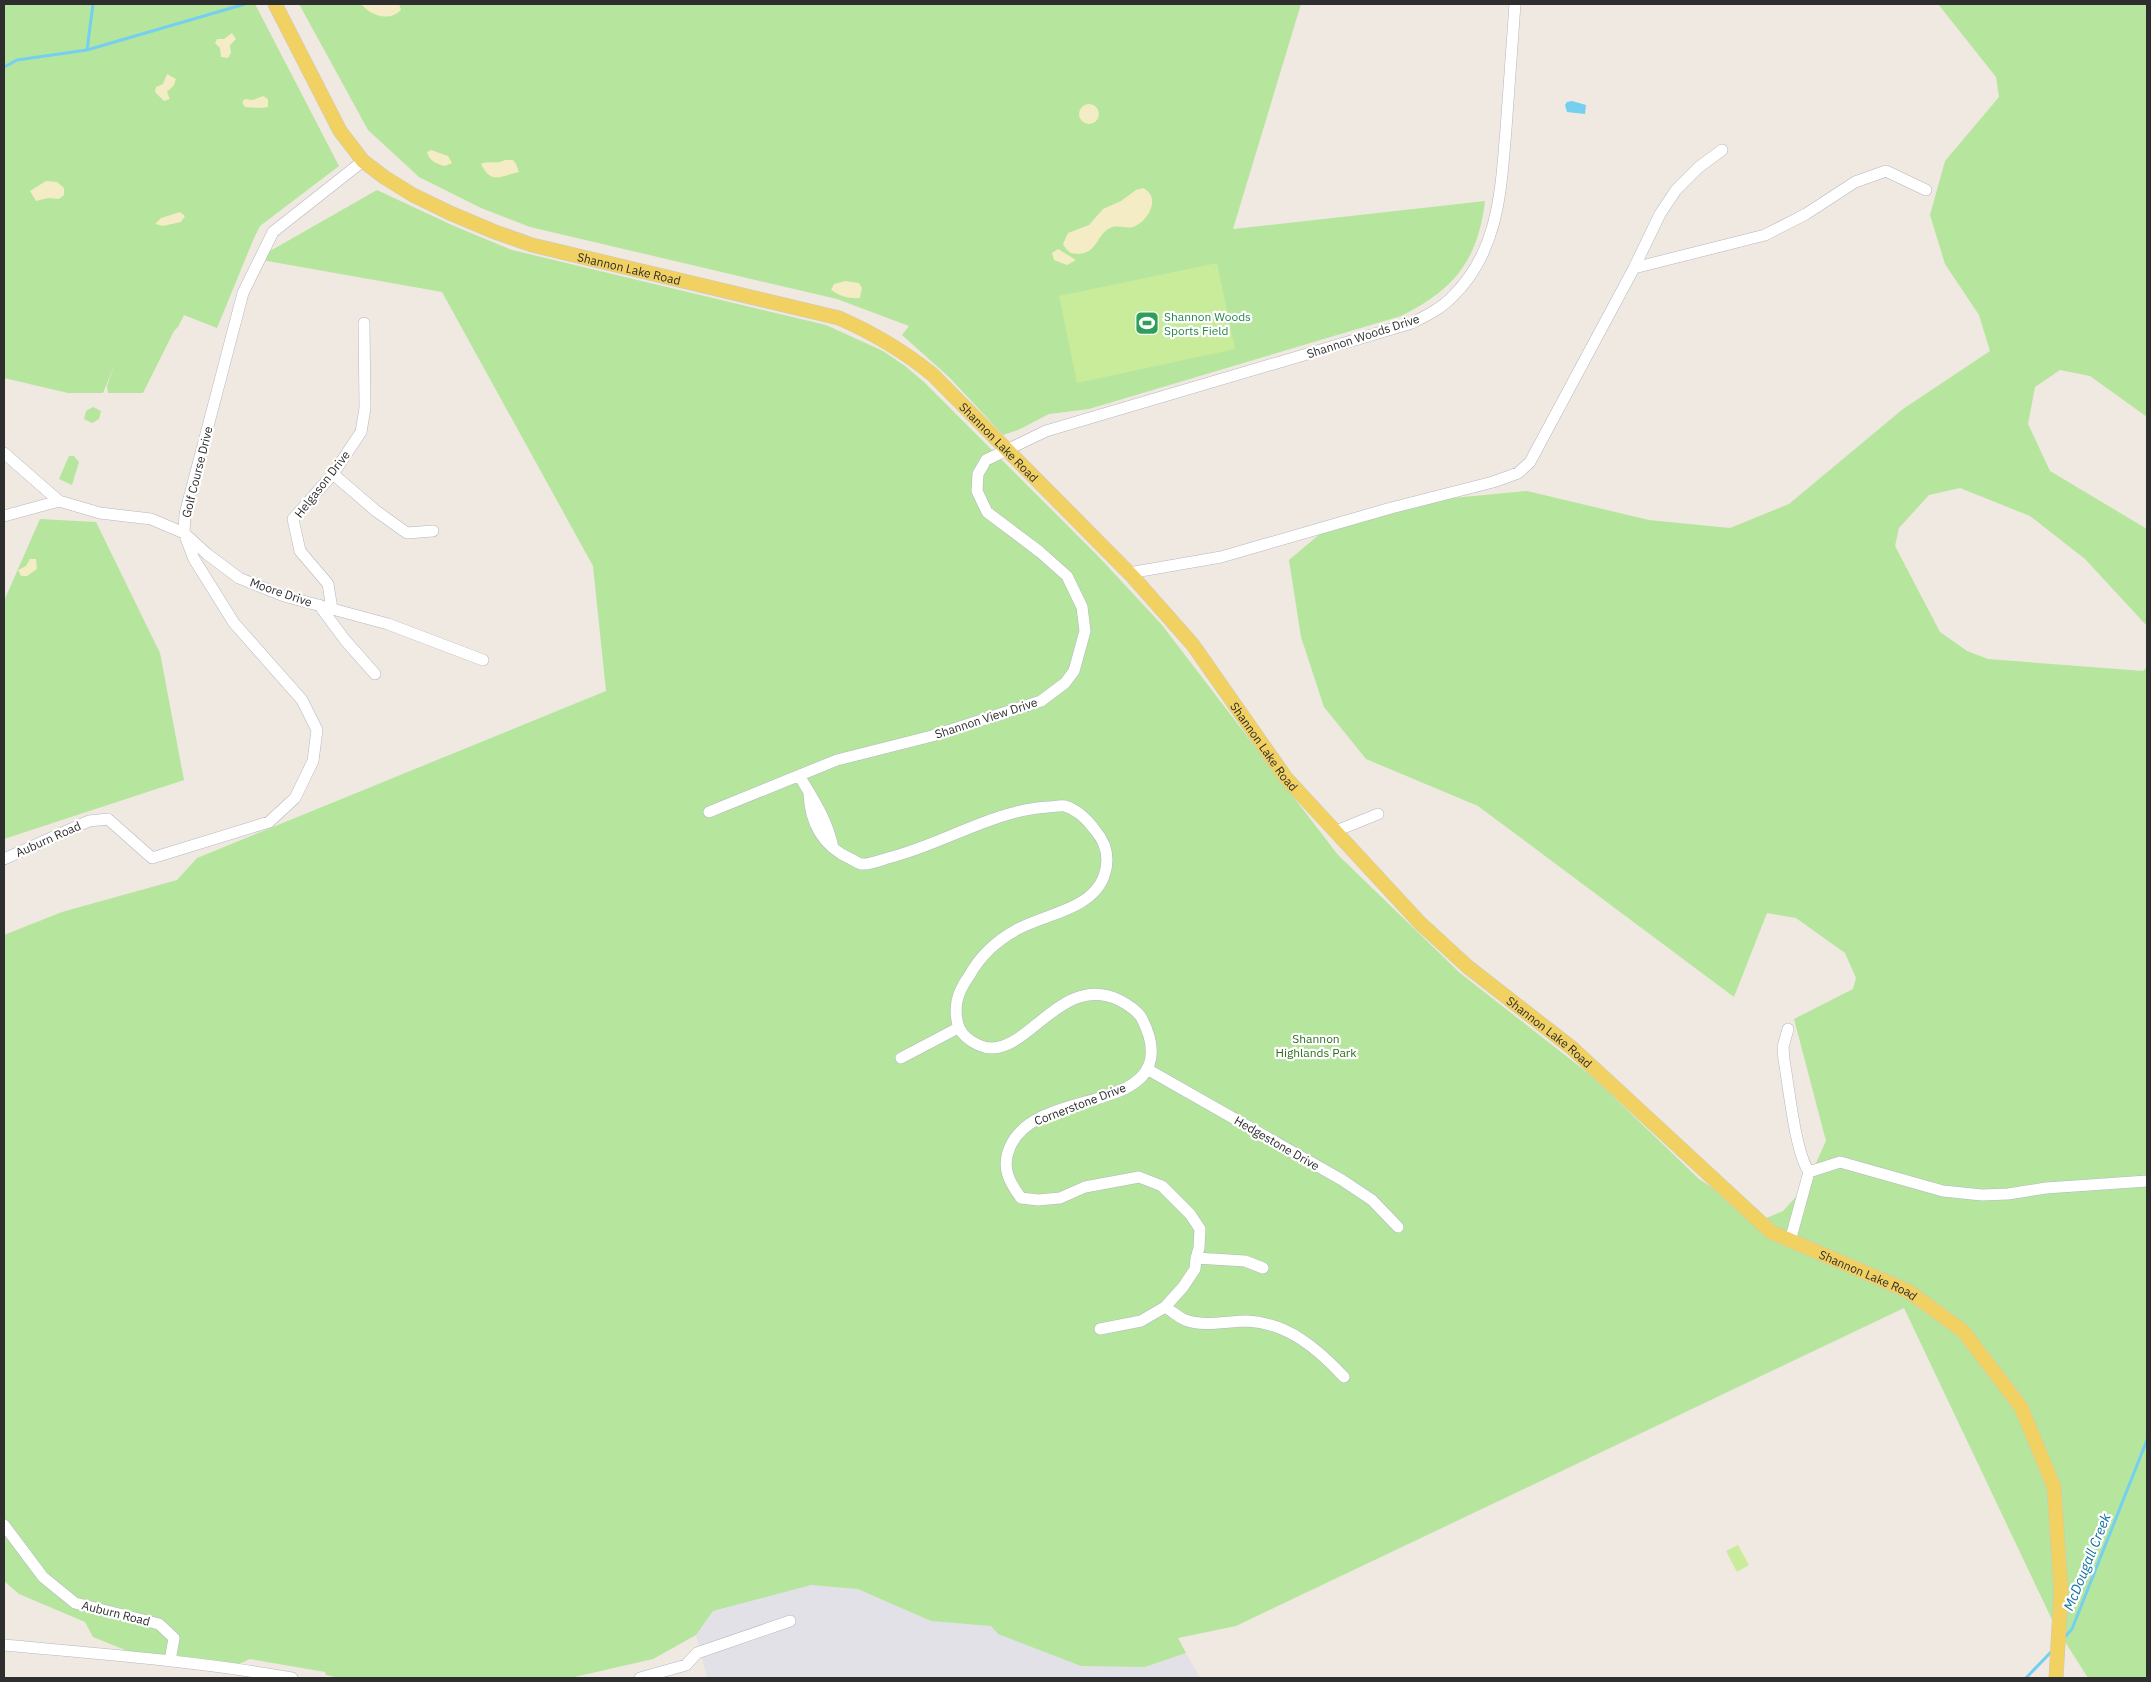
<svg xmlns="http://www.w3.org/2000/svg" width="2151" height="1682" font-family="'IBM Plex Sans',sans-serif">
  <rect width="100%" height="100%" fill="#efe9e1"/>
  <path fill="#e3e1e8" d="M823,1539L1145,1667L1186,1653L1200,1678H707L696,1635L735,1581Z"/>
  <path fill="#b6e59e" d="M4,4H255L339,166L260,226L254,238L217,328L184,315L178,327L174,331L143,393H108L107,386L114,366L103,393H68L4,378Z
    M299,4H1301L1233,229L1485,201C1478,260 1454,290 1401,316L1089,409L1049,414L1018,430L1003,435L950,378L902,335L909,326L837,299L530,227L481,208L419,177L368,130Z
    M1938,4H2147V417L2090,376L2060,370L2035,387L2028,424L2050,471L2147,529V626L2085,559L2030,516L1960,488L1929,495L1899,528L1895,546L1940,632L1967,651L1988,659L2143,671L2147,667V1678H2088L2055,1626L1904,1308L1236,1626L1178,1638L1186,1653L1145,1667L1081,1666L998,1634L991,1626L931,1621L858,1589L811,1585L713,1611L696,1635L653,1659L570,1678H340L326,1675L325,1672L250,1659L232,1667L130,1652L93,1637L85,1622L19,1594L4,1581V935L62,912L177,880L197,858L606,691L593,566L442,292L256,259L377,190L454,226L512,250L826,325L883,351L905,366L924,382L1098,556L1162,625L1338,855L1460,973L1593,1077L1699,1179L1762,1220L1783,1211L1805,1187L1826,1141L1794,1019L1853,989L1856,978L1845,953L1796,918L1767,913L1734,997L1478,806L1366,759L1324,707L1301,637L1289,560L1340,517L1411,502L1527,491L1649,520L1730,528L1789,504L1903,409L1990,351L1979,315L1945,264L1930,215L1945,161L1999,97L1996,77Z
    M93,407L101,411L99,419L92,423L84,419L86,411Z
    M69,456H74L79,462L72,485L59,479Z
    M40,519L96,522L160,653L184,780L4,839V601Z"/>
  <path fill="#f3ecc5" d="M361,4H399L401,10C389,22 371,16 361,4Z
    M232,33L236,39L230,45L231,53L228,58L221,57L220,48L215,43L217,39H224Z
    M167,74L176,79L174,85L167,92L170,99L164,101L155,92L156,87L163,84Z
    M263,96L268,99V107L262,108L245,107L242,102L245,99L253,100Z
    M1079 114a10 10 0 1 1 20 0a10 10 0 1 1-20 0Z
    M431,150L448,156L452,163L445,166C437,164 429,161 427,152Z
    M505,160H513L516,164L519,172C501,176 491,185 481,164C489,160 496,165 505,160Z
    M46,181L57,182L64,188V195L59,199L48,198L36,201L30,191Z
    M1143,188C1162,197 1148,222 1133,227C1126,229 1118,224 1110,228C1096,235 1098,253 1078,254C1070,254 1067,251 1063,244L1068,233L1089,225L1103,209L1121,201L1136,190Z
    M180,212L185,216L181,222L163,226L155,224L161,218Z
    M1058,249L1076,260L1067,265L1054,260L1052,253Z
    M845,281L859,283L862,288L860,298C848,299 840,296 831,290L834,284Z
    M30,559H36L37,569L27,576H21L18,570L26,566Z"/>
  <path fill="#c9ec9a" d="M1217,263L1235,349L1077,383L1059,296Z
    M1738,1545L1749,1565L1737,1572L1726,1551Z"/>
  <path fill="#75cff0" d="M1572,101L1586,105L1585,114L1567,112L1565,105L1567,102Z"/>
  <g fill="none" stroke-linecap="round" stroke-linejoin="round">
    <path stroke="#75cff0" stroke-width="3" d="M87,50L93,4
      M4,67L17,60L87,50L245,4
      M2063,1639L2072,1629L2147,1440
      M2026,1678L2052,1651"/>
    <g stroke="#b4b7c1" stroke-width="12">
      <path id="minor" d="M1634,268L1765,235L1806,214L1855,182L1886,171L1926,190
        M4,453L59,501
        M333,474L376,511L407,533L433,531
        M4,516L59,501L100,513L151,519L184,533L207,554L239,578L284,596L388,624L483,660
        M1129,573L1221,557L1391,508L1493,482L1518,473L1530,462L1634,268L1660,214L1676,190L1699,167L1722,150
        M319,605L345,640L375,674
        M332,609L328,584L300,551L293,519L333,474L361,432L365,408L364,323
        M800,777C813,799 828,821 833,848
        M809,793C810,823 823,847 851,859C855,861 858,863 861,864C869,865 881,860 888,858C941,845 994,810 1048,807C1053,807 1060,805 1065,806C1078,810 1087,819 1095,830C1107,844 1110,859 1104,876C1092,910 1044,914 1016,930C996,941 980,956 969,976C964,983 959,992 957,1001C955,1014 956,1028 966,1037C1019,1083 1052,968 1119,1000C1127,1004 1136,1010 1141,1017C1149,1032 1155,1049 1149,1065C1132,1110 1033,1094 1010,1147C1001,1167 1009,1182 1021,1198L1038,1200L1060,1198L1085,1187L1139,1177L1162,1186L1190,1214L1200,1229L1199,1248L1196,1258L1195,1269L1183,1287L1165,1307L1141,1321L1100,1329
        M709,812L837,760L932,736L1041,701L1065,683L1074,671L1085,631L1082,607L1067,576L1040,552L987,512L977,491L978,474L986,460L1046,431L1412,323C1426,316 1442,308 1453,296C1499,251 1501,189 1506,129C1509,88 1512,46 1515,4
        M1336,831L1378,814
        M4,859L89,821L108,819L152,858L269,822L295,798L313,761L317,730L302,700L234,623L194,559L184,533L185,514L243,293L273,232L363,161
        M1788,1029L1783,1047L1784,1060C1789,1087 1795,1152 1809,1172L1790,1241
        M901,1058L958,1028
        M1147,1069L1342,1180L1372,1200L1398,1227
        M1809,1172L1840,1162L1943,1191L1982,1195L2008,1194L2046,1188L2147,1181
        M1196,1258L1245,1261L1263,1268
        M1165,1307C1172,1311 1178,1317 1185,1320C1204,1327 1227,1321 1247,1321C1288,1323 1318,1349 1344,1377
        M4,1525L43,1577L75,1603L159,1624L174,1638L170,1661
        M4,1645C100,1654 196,1661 292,1678
        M640,1678L686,1665L697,1653L790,1621"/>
    </g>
    <g stroke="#c9c9c9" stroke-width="15">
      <g id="major">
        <path id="s1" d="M275,4L340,131L363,161L384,177L413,195L450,213L495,232L532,245L839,318C873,333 904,351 933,375L1133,577L1193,645L1286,778L1420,923L1468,967L1572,1048L1771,1232L1908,1291L1963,1331L2021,1407L2054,1487L2061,1592L2056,1678"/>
      </g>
    </g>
    <use href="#minor" stroke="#fff" stroke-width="11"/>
    <use href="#major" stroke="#f2d163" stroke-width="14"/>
  </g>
  <defs>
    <g id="stadium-square" transform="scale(1.25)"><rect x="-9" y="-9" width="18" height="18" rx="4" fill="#2e9e5b" stroke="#fff"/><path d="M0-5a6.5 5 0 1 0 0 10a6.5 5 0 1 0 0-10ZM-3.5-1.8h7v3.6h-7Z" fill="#fff"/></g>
  </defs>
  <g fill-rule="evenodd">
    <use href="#stadium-square" x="1147" y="323"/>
  </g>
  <g text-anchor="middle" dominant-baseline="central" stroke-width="4.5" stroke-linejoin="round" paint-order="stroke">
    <g font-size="12" fill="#2e2e2e" stroke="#fff">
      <text stroke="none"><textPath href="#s1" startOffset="470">Shannon Lake Road</textPath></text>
      <text transform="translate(1363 336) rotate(-18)">Shannon Woods Drive</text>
      <text stroke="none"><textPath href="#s1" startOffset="890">Shannon Lake Road</textPath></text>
      <text transform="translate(197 472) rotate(-76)">Golf Course Drive</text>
      <text transform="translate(322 484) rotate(-52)">Helgason Drive</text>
      <text transform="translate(281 592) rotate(19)">Moore Drive</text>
      <text transform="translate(986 718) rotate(-18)">Shannon View Drive</text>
      <text stroke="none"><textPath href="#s1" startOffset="1295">Shannon Lake Road</textPath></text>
      <text transform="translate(48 839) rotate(-24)">Auburn Road</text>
      <text stroke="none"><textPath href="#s1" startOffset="1700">Shannon Lake Road</textPath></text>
      <text transform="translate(1080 1104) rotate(-21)">Cornerstone Drive</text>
      <text transform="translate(1277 1143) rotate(30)">Hedgestone Drive</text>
      <text stroke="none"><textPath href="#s1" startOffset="2105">Shannon Lake Road</textPath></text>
      <text transform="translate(116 1613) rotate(14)">Auburn Road</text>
    </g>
    <g font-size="12" fill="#27864d" stroke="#fff" text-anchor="start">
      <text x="1164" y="316">Shannon Woods<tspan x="1164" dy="14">Sports Field</tspan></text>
    </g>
    <g font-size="12" fill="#2c6e1b" stroke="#fff">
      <text x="1316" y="1038">Shannon<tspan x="1316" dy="14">Highlands Park</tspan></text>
    </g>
    <g font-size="14" font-style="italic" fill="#0d6fa3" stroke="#fff">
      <text transform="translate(2087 1562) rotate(-68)">McDougall Creek</text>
    </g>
  </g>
  <rect width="2151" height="1682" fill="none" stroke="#2e2e2e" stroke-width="10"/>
</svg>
